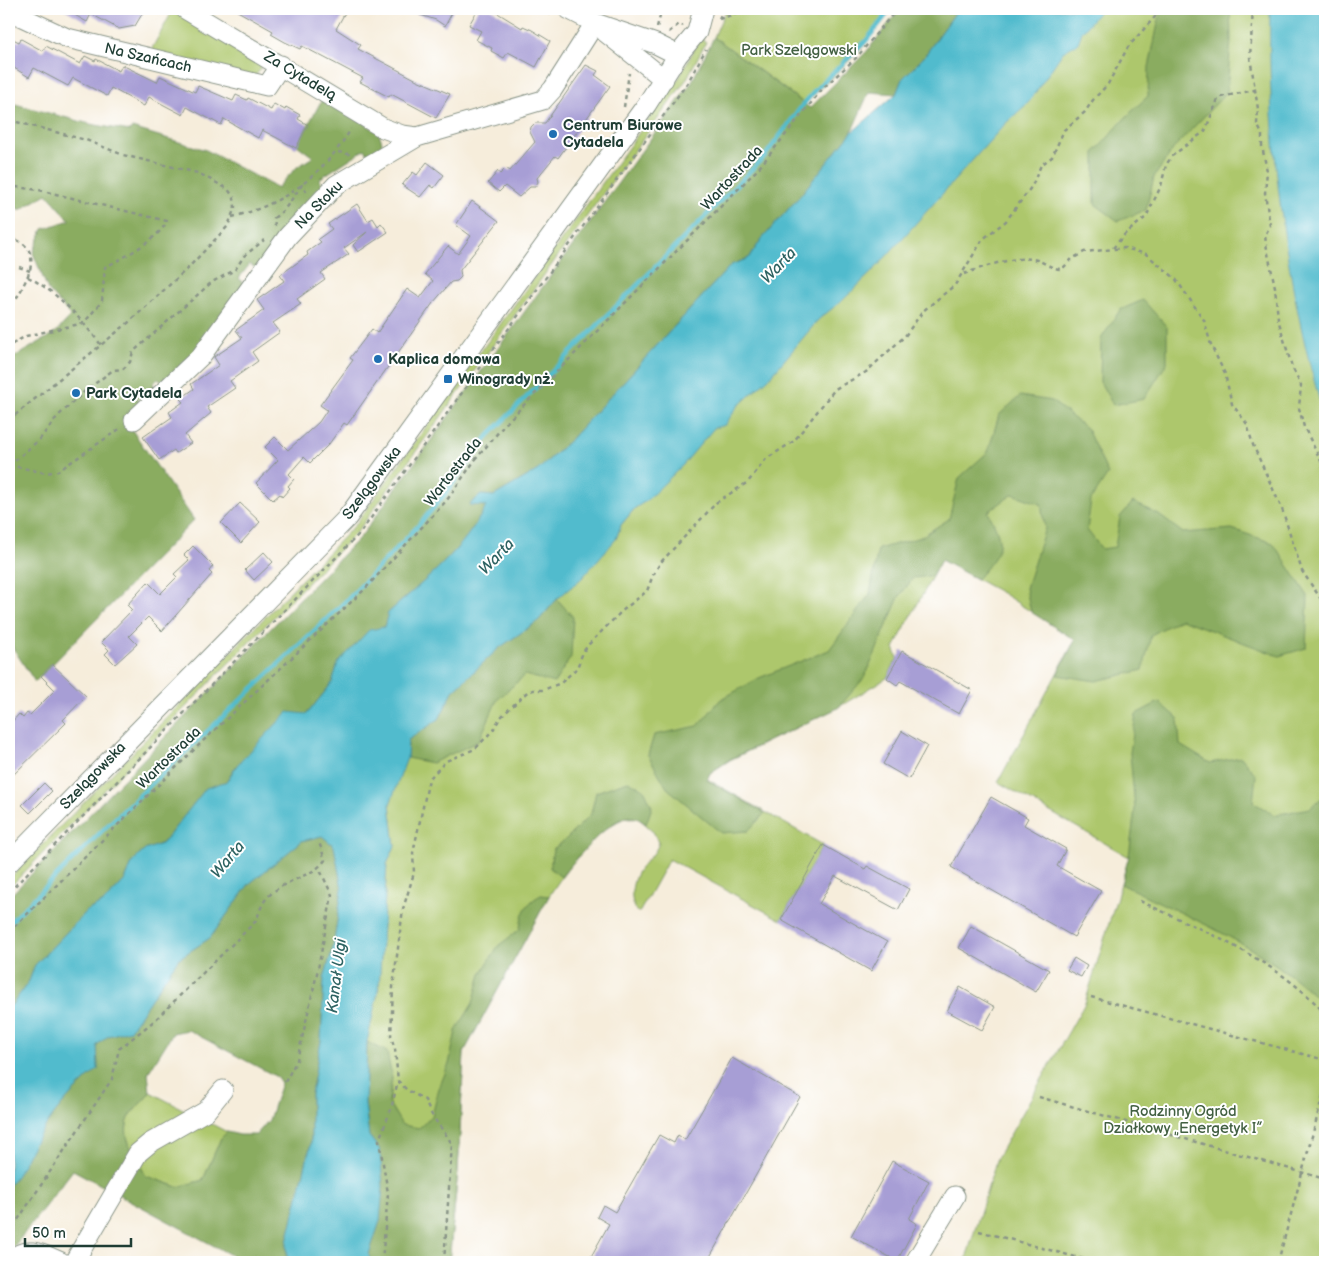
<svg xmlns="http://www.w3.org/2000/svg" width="1334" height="1271" font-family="'Balsamiq Sans',sans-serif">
  <rect width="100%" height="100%" fill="#fff"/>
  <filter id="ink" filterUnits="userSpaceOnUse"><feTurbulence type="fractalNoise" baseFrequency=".02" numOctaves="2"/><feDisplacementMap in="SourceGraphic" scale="10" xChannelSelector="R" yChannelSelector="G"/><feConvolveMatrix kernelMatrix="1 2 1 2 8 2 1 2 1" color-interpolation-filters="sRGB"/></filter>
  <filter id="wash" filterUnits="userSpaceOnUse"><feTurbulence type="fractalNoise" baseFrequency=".0096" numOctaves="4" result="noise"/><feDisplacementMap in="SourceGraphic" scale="20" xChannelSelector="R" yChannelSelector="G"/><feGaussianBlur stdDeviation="1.12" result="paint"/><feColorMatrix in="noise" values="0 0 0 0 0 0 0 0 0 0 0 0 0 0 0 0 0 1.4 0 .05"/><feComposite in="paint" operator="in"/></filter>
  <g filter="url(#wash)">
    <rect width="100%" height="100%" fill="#f6eddb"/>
    <path fill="#adc76c" stroke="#668250" d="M726,9H893L862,48L805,104L714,37Z
      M1090,9H1276L1293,279L1297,299L1325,391V1262H965L997,1158L1085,1003L1129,857L998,782L1075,640L1002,593L941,560L894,648L898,658L887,678L837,708L730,760L710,773L707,779L823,845L781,920L669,859L639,913C629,904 631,887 636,875C642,862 656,856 659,842L652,830L638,818C633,818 627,817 623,819C594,831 565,871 549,896L464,1052L458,1171L449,1262H370L367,1042L379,987L387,864L395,846L390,804L408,740L557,599L616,539L621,525L635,508L646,501Z
      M173,10L261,60V69L254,77L150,52Z
      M700,38L706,42L686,80L358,531L9,888V879L355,525L680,76Z
      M150,1092L227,1132L221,1138L203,1180L178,1187L146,1176C136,1157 117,1134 132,1113C137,1106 145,1100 150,1092Z"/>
    <path fill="#8aac60" stroke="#54744a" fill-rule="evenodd" d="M900,9H958L923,58L902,79L896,94L869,92L851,133L799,197L761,240L749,258L731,265L569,441L538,470L494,496L481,495L470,504L486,506C463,551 426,579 388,613L384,627L338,663L332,683L307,714L237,765L227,781L206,789L163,843L145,850L133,861L125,880L104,902L88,910L35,965L29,981L12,1005L9,1006V897L362,535L691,83L714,37L810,108L867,51Z
      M1161,9H1230L1231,39L1227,92L1174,148L1154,177L1146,210L1118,221L1095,204V152L1126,117L1148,96L1149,67Z
      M324,96L379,133L382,142L381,150L371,159L365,149L319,179L325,189L258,270L250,264L239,278L245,286L206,343L162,382L158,379L153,384L156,389L151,398L145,392L137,399L143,406L132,430L194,520L35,682L9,642V360L55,333L71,316L48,290L33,253L43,229L70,220L47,194L20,210L9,203V107H13L15,104L90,124L130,131L132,128L206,150L277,188L297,167L313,157L297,145Z
      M1143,300L1167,327V363L1144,399L1113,405L1100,382L1101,339L1120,310Z
      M1020,396L1052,401L1087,429L1108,474L1091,500L1087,530L1102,549L1115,547L1120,517L1133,502L1159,515L1183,533L1232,529L1273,543L1308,596L1306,648L1279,656L1181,619L1151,635L1143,670L1096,681L1057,675L1075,640L1031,612L1026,588L1045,528L1041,504L1013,494L988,512C1007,547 1001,551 977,579L941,560L932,576L913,578L899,597L865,677L838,708L730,759L710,773L707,780L765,813L748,831L721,833L667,788L648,755L654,735L698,726L720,700L759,678L829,650L870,594L878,549L921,537L949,519L959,478L988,452L999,415Z
      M557,599L573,617L571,657L554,683L525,675L497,700L479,741L432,763L407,758L408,740L439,719L453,691L499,648L538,621Z
      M1159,702L1178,718L1180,745L1210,763L1241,757L1256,775L1253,802L1274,815L1310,808L1325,795V1006C1274,951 1188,917 1121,884L1129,856L1135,809L1130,753L1136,714Z
      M628,781L644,789L652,807L646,824C640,819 632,815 624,818C605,823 574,862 561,877L550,868L553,849L565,840L591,814L596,792Z
      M322,836L334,846L342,889L333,948L324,978L321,1041L311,1094V1143L287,1242V1262H244L73,1170L9,1253V1185C21,1172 26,1157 35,1142C52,1114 73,1090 98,1069L97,1045L108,1036L130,1030L178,959L210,938L249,884L302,841ZM188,1030L277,1077L281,1083L269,1120L256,1135H240L227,1132L221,1138L203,1180L178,1187L146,1176C136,1157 117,1134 132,1113C137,1106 145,1100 150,1092L148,1073L173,1033Z
      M541,895L549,896L464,1052L458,1171L449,1262H370L369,1254L380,1221V1150L369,1136L365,1103L367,1042L387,1052L392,1078L389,1103L402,1125L419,1128L432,1116L439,1088L449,1064L456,1031L473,1003L481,974L498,946L520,929C522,912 526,903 541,895Z"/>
    <path fill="#51bbcd" stroke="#387c80" d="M958,9H1101L1082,32L1078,43L1063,52L1029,102L1005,124L874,270L843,300L819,319L770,377L737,407L725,425L714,428L683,465L646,501L635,508L621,525L616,539L582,578L557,599L538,621L499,648L453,691L439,719L408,740L407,758L390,804L395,846L387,864L379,987L367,1042L365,1103L369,1136L380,1150L383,1187L380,1221L369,1254L370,1262H287V1242L311,1143V1094L321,1041L324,978L333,948L342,889L334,846L322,836L302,841L249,884L210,938L178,959L130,1030L108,1036L97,1045L98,1069C73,1090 52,1114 35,1142C26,1157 21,1172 9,1185V1006L12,1005L29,981L35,965L88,910L104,902L125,880L133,861L145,850L163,843L206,788L227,781L237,765L288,712L307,714L332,683L338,663L369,630L384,627L388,613C425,580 463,551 486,506L469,505L481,495L494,496L538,470L569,441L731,265L749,258L761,240L799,197L851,133L896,94L902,79L923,58Z
      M1270,9H1325V419C1286,291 1267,143 1270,9Z"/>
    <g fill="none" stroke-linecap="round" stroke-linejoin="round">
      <path stroke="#51bbcd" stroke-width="4.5" d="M9,923L108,825L348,599L417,527L446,493L488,436L765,156L801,107L819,86L865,42L891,9"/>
    </g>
    <g id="blocks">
      <path fill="#a79ed5" d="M64,9H145L135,26L119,29L91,14L87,22Z
        M234,9H347L336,29L361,45L358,49L417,80L450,94L436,118L391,94L389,97L360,82L363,78L302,46L300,49L285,42L271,34L273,31Z
        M408,9H454L445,26L436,20L408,11Z
        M478,9H491L522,28L523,26L532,30L550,41L536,67L508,52L504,58L491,51L492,48L476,40L481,31L469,25Z
        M9,37L19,42L21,39L43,51L46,46L80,64L85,56L95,61L96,59L119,71L122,65L157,82L160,76L195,92L198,86L233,101L236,95L247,100L248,98L271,110L274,104L285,110L286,107L300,115L298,119L308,125L296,148L262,130L258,138L224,119L221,125L187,107L183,115L149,97L144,106L111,88L107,96L73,78L68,86L34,68L29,77L9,65Z
        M586,65L598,71L595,75L610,86L558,158L555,156L537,178L538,182L535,187H530L519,197L505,186L499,192L488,183L498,171L500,174L506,168L510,171L535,142L530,132L531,127L535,123H545Z
        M427,162L444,175L434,188L430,185L420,197L402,185L413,172L417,175Z
        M472,201L499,221L460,270L461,277L457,281L451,282L433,303L347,425L344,423L329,444L310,463L304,457L289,474L294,479L288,486L290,488L282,497L280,494L273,500L256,483L278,460L265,447L275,437L288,450L319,422L327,410L320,405L353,360L350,358L372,329L377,333L407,289L420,298L433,281L425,274L448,246L458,254L471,236L456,225Z
        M357,204L368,221L373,218L378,226L381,223L388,232L358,252L353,245L367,232L344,248L349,254L321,273L325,279L297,299L301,304L273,323L280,332L252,352L258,361L230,381L235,388L207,407L211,413L185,435L191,443L176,453L174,450L159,460L143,437L172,417L169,412L183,402L180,399L194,389L191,384L219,365L214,357L242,338L236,330L264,310L257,300L284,281L280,275L308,255L307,252L321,242L318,239L332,229L328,224Z
        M240,503L260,522L241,543L221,523Z
        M193,546L213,566L209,571L212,574L162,631L148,617L129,636L137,644L115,664L105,654L109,650L101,642L132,610L127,605L148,582L160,594L177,577L174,574L189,560L184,555Z
        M264,552L273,562L254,580L245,570Z
        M902,651L972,690L959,714L900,681L897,685L887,678Z
        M52,664L86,696L63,720L66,723L9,779V725L19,714L23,718L27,713L30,715L55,690L41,676Z
        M902,731L927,746L909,779L883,764Z
        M44,783L52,791L30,813L22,805Z
        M991,797L1028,818L1024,825L1066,849L1057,866L1101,891L1074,937L951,867Z
        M823,845L865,869L867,866L909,889L898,910L835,876L819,904L887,942L871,971L781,920Z
        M971,926L1049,970L1036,992L959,948Z
        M1074,958L1087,966L1081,977L1067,970Z
        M960,987L995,1007L982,1030L947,1011Z
        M732,1058L800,1097L707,1262H588L609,1224L597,1217L603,1205L615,1212L659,1135L674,1143L678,1135L685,1140Z
        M892,1161L929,1181L909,1219L917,1224L897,1261L851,1236Z"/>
    </g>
  </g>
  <g filter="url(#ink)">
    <use href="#blocks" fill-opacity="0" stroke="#8a9588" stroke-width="1"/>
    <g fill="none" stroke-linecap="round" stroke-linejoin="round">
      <g stroke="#8a9588" stroke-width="21">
        <path id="minor" d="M185,9L383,128L402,135L417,137
          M568,9L595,23L656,44L678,55
          M9,11L67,38L267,86L281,65
          M605,32L664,79
          M134,420L201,356L288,236L336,185L417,137L543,100L553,89L595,23
          M9,863L347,518L647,104L678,55L697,32L703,9
          M9,1262C24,1244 43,1254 61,1262
          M74,1262L138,1153L150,1143L206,1111L223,1090
          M915,1262L955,1196"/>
      </g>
      <path stroke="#8a9588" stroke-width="2.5" stroke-dasharray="4 4" stroke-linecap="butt" d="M540,9L554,16
        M1253,9L1250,57L1258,109L1257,124L1262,134V146L1267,171L1265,193L1270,226L1265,235L1266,244L1275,287L1278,319L1292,367L1301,385L1299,408L1304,427L1322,463L1325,477
        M719,19L723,9
        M719,19L732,15L744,9
        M657,27L662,9
        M669,32L679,24L683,26
        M624,107L629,73
        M9,120L86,140L123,155L198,173L228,189L234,198L235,207L228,226L188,268L128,323L9,420
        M338,152L353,155
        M9,182L16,187L39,190L167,221C160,238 122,259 105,267L102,301L84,323L26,336L9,346
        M232,217C285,204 323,175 351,129
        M275,226L274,218L284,210L302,185L307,192
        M9,237C36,245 35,263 24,284C20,292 18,300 9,301
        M11,246L15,239
        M1113,248L1125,234L1146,217L1161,186L1166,165L1172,156L1205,131L1218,99L1221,97L1255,90
        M19,267L30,271
        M964,274C983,267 1014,256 1033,259C1044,261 1050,269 1062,269L1072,259L1084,252L1125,248L1146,254L1175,278L1204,320L1211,345L1225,374L1232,404L1247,424L1253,445L1282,509L1302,571L1325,605
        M28,277C59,293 80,318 101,345
        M9,465L46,473L58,471L121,428
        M9,466L40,439L57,417L84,392L113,370L123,369L130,362L133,352L212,282L235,270L244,256L264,240
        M9,892L360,533L688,82L706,49
        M1140,901C1200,929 1283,963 1325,1014
        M9,932L202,742L364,590L447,500L475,460L506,423L758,169L823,88L857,57L897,9
        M1091,997L1325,1060
        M285,1082L297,1060L318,969L332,895L319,868
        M1039,1097L1325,1179
        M979,1231L1094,1262
        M9,1233L112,1079L119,1049L154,1021L256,921C259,914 261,905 266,899C282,879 313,878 325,860L319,842
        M382,1262L388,1193L379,1140L391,1109L398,1081
        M444,1262L452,1144C442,1127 432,1120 425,1100L407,1090L398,1081L395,1049L391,1037L393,987L403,909L414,873L413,853L429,779L446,761L475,749L493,730L500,718L526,693L533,690H543L561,683L577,668L583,652L589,644L622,611L647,591L653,575L661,562L717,502L748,482L766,459L794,441L835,389L866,372L905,336L923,311L955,285L983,239L1006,221L1032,186L1041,165L1052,157L1064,130L1085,112L1093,100L1108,84L1128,47L1162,9
        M1278,1262L1325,1088"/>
      <use href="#minor" stroke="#fff" stroke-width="19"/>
    </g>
  </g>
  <g fill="#1f6fb2" stroke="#fff" stroke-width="2">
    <circle cx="553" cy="134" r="5"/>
    <circle cx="378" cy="359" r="5"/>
    <rect x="443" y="374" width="10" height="10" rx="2.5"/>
    <circle cx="76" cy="393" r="5"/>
  </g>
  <g text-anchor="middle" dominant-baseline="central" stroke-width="4" stroke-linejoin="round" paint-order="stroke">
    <g font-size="15" fill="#426042" stroke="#fff">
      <text x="799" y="50">Park Szelągowski</text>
      <text x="1183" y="1111">Rodzinny Ogród<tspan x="1183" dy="17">Działkowy „Energetyk I”</tspan></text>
    </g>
    <g font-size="15" fill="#1f3d34" stroke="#fff">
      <text transform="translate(148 58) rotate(13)">Na Szańcach</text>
      <text transform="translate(300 76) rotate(31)">Za Cytadelą</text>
      <text transform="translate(732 178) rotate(-47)">Wartostrada</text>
      <text transform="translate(319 205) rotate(-45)">Na Stoku</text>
      <text transform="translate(453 472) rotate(-52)">Wartostrada</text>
      <text transform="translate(372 483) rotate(-53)">Szelągowska</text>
      <text transform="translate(169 758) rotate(-44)">Wartostrada</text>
      <text transform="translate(93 776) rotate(-46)">Szelągowska</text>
    </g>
    <g font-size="15" font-weight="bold" fill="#1f3d34" stroke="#fff" text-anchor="start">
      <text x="563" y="125">Centrum Biurowe<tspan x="563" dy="17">Cytadela</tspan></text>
      <text x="388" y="359">Kaplica domowa</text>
      <text x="458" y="379">Winogrady nż.</text>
      <text x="86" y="393">Park Cytadela</text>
    </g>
    <g font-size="16" font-style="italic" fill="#2e6362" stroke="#fff">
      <text transform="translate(779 266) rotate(-46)">Warta</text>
      <text transform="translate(497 557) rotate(-46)">Warta</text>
      <text transform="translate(228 860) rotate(-50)">Warta</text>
      <text transform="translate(337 976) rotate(-83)">Kanał Ulgi</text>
    </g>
  </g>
  <rect width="1334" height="1271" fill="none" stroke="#fff" stroke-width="30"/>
  <path d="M25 1238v8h106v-8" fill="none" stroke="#1f3d34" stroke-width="2.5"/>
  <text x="32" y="1238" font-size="15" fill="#1f3d34" stroke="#ffffff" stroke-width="4" paint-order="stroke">50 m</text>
</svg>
